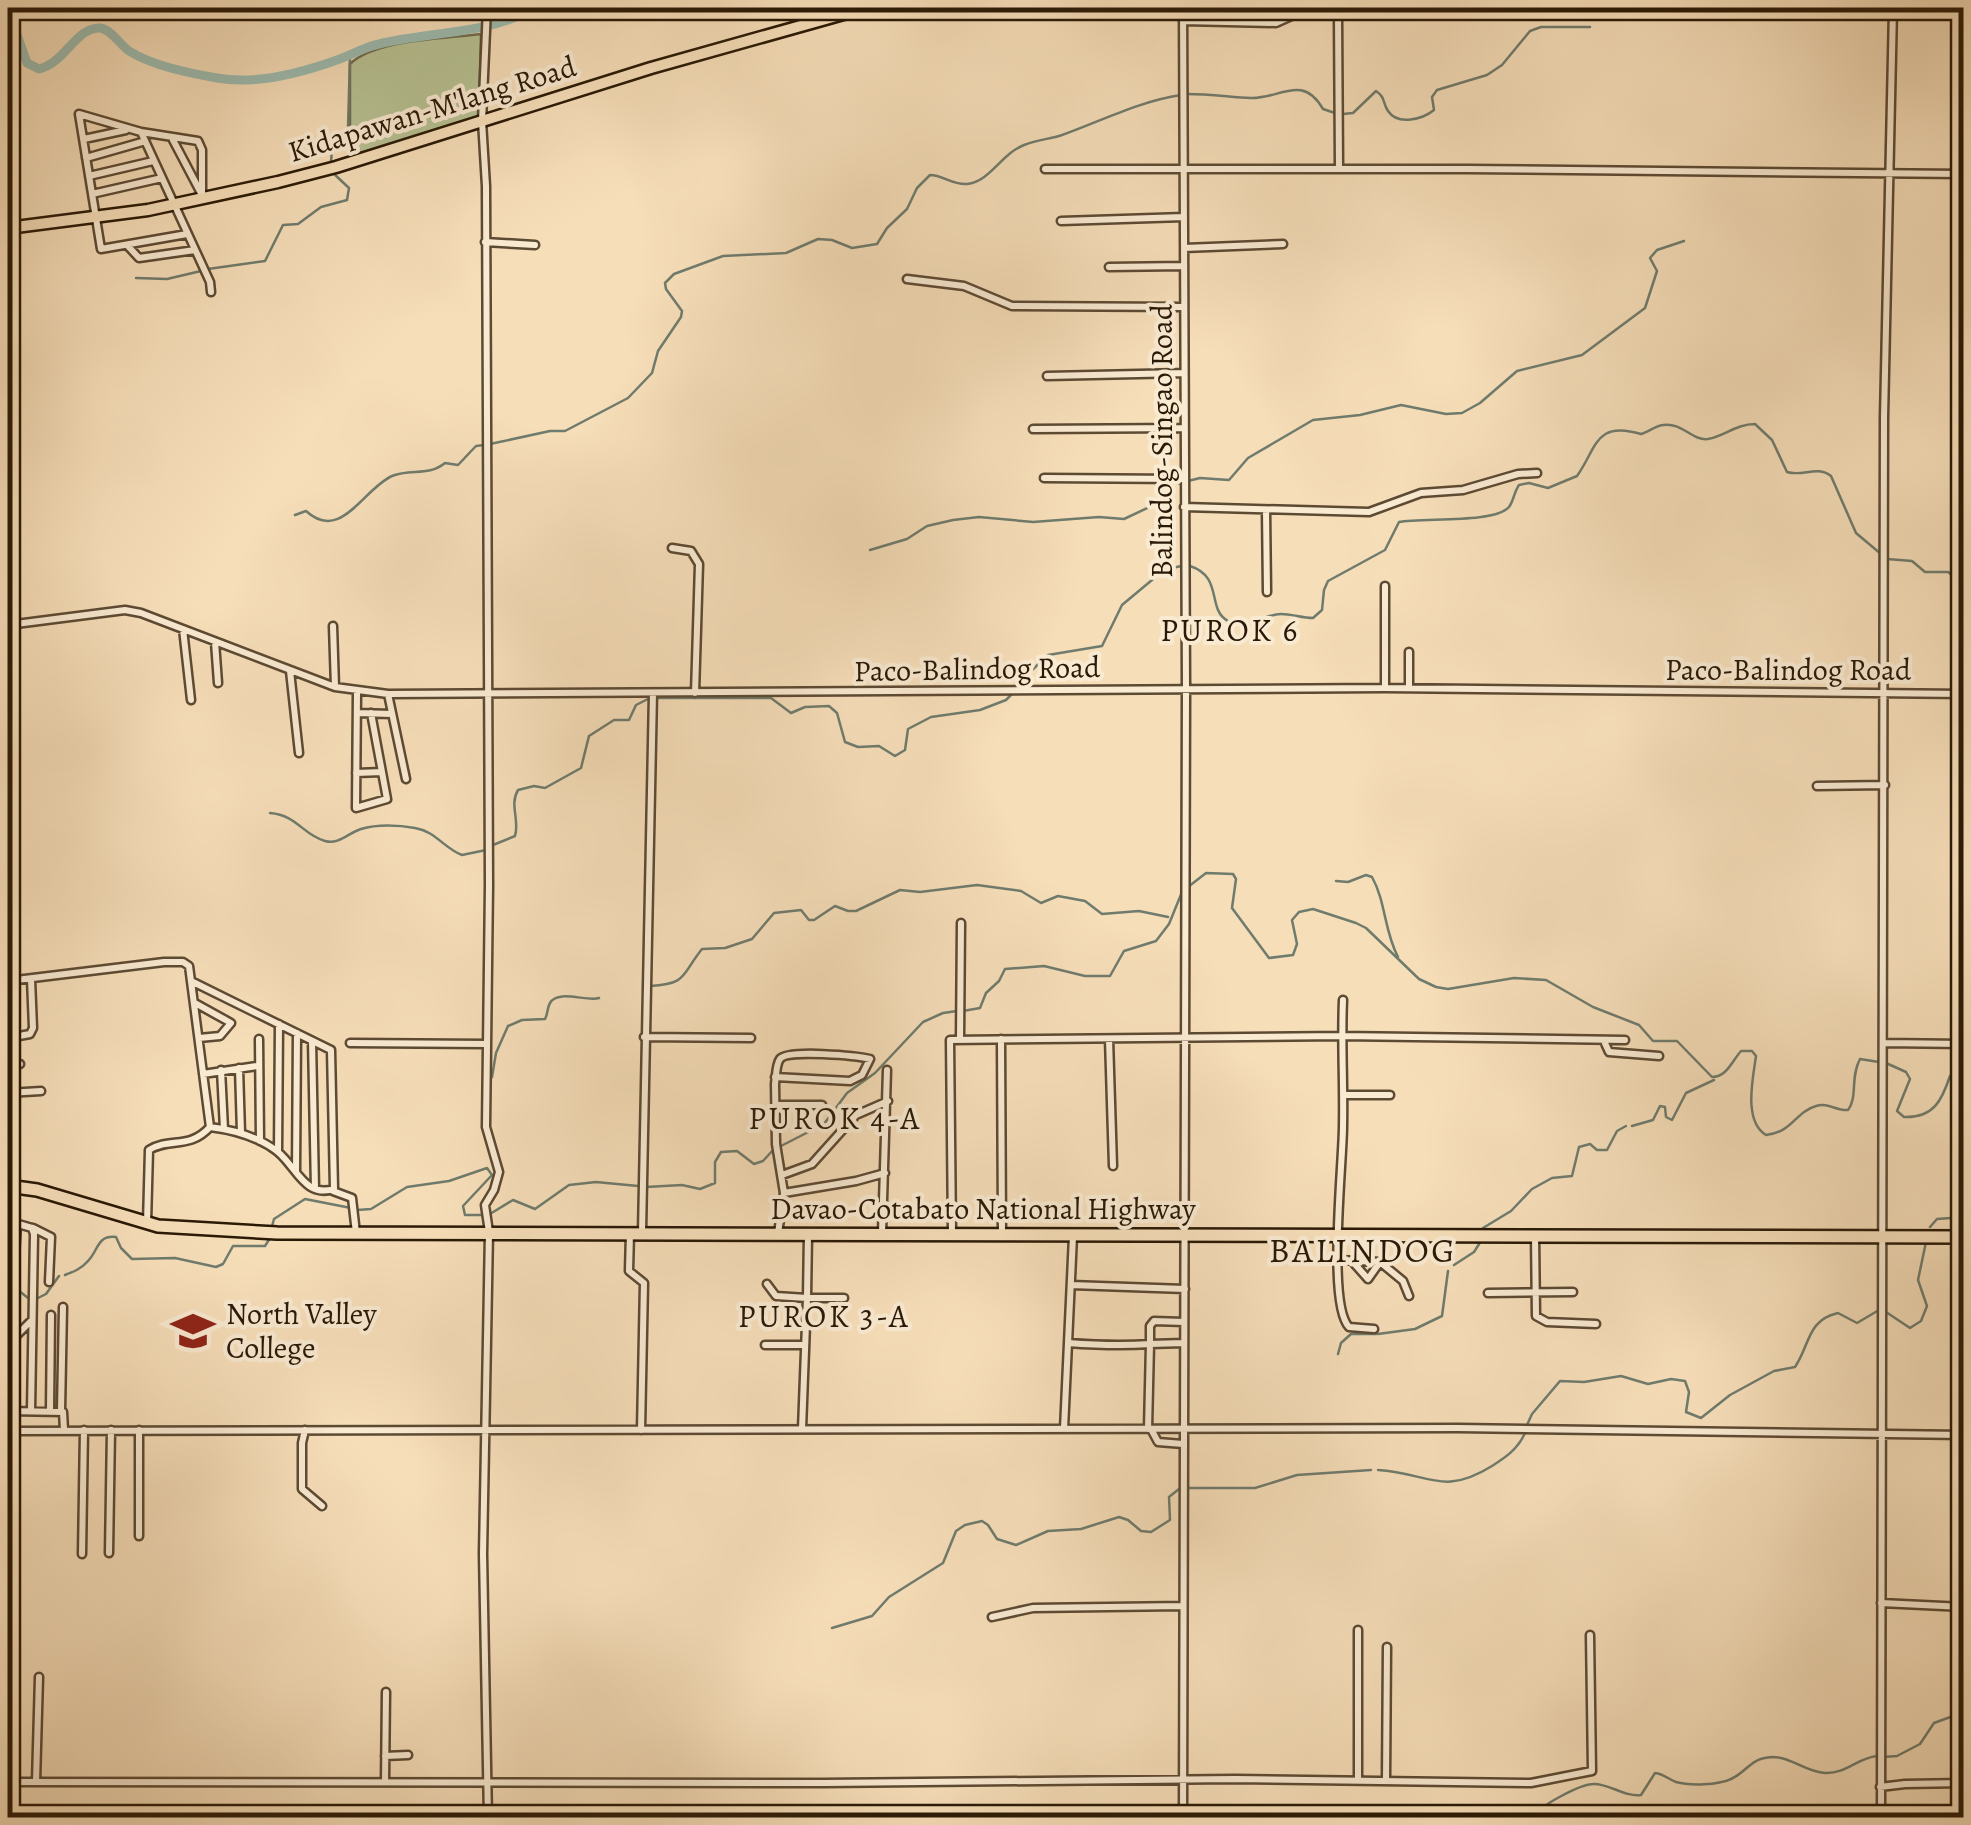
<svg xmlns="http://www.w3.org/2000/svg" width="1971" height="1825" font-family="Alegreya,serif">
  <rect width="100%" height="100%" fill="#f6deb9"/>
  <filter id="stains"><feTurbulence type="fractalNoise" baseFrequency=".002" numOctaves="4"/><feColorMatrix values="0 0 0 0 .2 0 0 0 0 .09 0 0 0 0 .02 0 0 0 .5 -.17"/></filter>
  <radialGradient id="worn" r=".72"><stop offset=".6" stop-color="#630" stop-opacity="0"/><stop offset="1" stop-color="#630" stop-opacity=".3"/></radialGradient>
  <path fill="#b7c294" stroke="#706e4d" stroke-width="2.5" d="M481,34L479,116L355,155L350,128V64C376,39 445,39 481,34Z"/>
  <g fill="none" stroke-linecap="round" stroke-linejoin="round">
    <path stroke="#6f7b6d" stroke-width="2.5" d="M1187,94C1210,94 1230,97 1251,98C1280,99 1302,73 1323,109L1335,113
      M1343,114L1353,113L1376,91C1386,98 1382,102 1388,111C1398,126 1423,119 1434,110L1432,97L1437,90L1487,75L1502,65L1530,31L1541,27H1590
      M331,162L332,149L348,128L350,56
      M208,269L265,261L283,225L298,224L321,207L347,200L349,188L333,173
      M136,278L167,279L201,271
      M490,444L550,431H565L628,398L652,373L658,351L681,317L682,311L666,289L665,283L674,274L723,256L786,253L818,239L832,240L852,248L877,244L887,228L907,209L917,188L930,175C943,175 952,185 967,184C991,181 1001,154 1024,145C1036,140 1050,139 1062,135C1101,121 1140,101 1181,95
      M1188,481L1200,478L1229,480L1248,458L1313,420L1360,415L1401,405L1446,414L1462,413L1480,403L1517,371L1582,355L1645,308L1657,271L1650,258L1657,250L1684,241
      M295,515L306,511C341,543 363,489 392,476C411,468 428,477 445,463L458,465L476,446L484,445
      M870,550L907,539L927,526L953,520L979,517L1033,522L1099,517L1124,519L1160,502L1163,482
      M1887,559L1912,561L1925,572H1948L1964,585
      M1190,566C1224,577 1206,609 1228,621C1249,632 1262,614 1281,614C1292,614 1302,618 1313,618L1322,610L1324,590L1328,581L1385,550L1399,522C1421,517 1494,524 1509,507C1514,500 1514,492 1519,485L1529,483L1548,488L1577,476C1597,448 1595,420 1641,434C1648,432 1655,426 1663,425C1682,422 1692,441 1708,439C1725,436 1736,424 1755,424L1772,440L1787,472C1803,477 1817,465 1831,476L1856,533L1881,554
      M1013,688L1048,655L1102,646L1122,605L1164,570L1181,566
      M656,698H771L791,713L805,707L829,706L837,713L845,742L858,747L879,746L895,756L905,750L908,729L931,717L980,710L1006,700L1012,694
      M270,813C297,815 303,835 325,841C339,845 348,833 361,829C377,824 399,825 415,828C435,831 445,849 462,855L486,850
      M493,845L515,836C520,820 509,805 518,790L534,786L545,788L581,768L589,736L614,720H629L636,705L650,698
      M1336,881L1348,882L1366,875L1372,877C1386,902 1384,931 1398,957
      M1188,887L1206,873L1233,874L1236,879L1232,908L1269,958L1293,955L1297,944L1292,920L1299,912L1313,909L1356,923L1366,928L1419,979L1436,987L1448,989L1514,978L1546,980L1593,1007L1639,1025L1653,1041H1677L1712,1077C1727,1077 1732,1061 1741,1051H1752L1756,1056C1753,1078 1743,1121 1766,1135C1793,1132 1795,1112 1816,1106C1828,1102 1836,1111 1848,1110C1858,1097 1850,1077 1860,1059L1879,1062
      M650,986C688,984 681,975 702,949L725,948L752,939L774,913L801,910L809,920H814L835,906L848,911H856L900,890L920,892L977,885L1021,891L1041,903L1058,896L1085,901L1102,914L1139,911L1168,917
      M963,1011L980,1008L986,993L999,981L1005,969L1044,966L1085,976H1110L1124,951L1156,941L1169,924L1182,892
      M1886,1063L1906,1072L1910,1079L1897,1111L1904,1117C1934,1118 1942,1100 1950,1076L1964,1074
      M492,1077L496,1053L508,1026L522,1020L545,1019C548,1014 547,1008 550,1003C558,989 587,1002 599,998
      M1632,1126L1653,1120L1660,1106L1665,1107L1666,1117L1672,1120L1686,1093L1714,1080
      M779,1147L824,1124L847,1093L875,1073L923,1022L943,1013L957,1011
      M646,1187L682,1185L700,1189L715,1183V1162L721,1152L737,1151L754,1164L763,1161L773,1150
      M357,1210L371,1209L407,1187L449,1181L487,1168L492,1175L463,1206L465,1215H482
      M490,1214L513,1200L535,1209L569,1185L596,1182L638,1186
      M1930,1227L1937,1219L1964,1217
      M1483,1228L1511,1211L1532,1189L1552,1178L1572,1176L1579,1147L1590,1144L1597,1150H1607L1617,1131L1626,1126
      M271,1230L274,1219L305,1199L351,1208
      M1454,1265L1474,1252L1481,1241
      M65,1275C73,1272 81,1269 87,1262C99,1251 96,1235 116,1237L121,1248L132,1259L175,1258L216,1267L223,1264L233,1246H265L270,1238
      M8,1282L28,1298
      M36,1299L46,1294L59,1276
      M1886,1312L1910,1328L1921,1321L1927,1306L1918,1280L1926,1242
      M1378,1334L1415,1329L1442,1316L1448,1271
      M1338,1354L1341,1343L1351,1334H1376
      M1527,1425L1532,1414L1560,1381L1584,1382L1621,1376L1648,1384L1671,1379L1685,1381L1689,1392L1686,1412L1701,1418L1730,1395L1774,1371L1795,1367C1810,1345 1807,1320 1838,1313L1857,1323L1879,1310
      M1378,1470C1429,1473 1442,1497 1492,1466C1506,1457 1518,1449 1525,1433
      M1187,1488H1255L1297,1475L1371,1470
      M832,1628L872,1616L889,1597L943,1563L956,1531L965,1525L982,1521L988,1525L997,1539L1016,1545L1048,1531L1081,1529L1119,1517L1128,1520L1141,1531L1151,1532L1170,1520L1169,1497L1179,1489
      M1883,1757L1897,1756L1920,1744L1934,1723L1964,1712
      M1532,1818C1539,1806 1580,1784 1594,1784C1610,1784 1624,1797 1641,1795L1655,1773C1664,1774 1668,1779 1676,1782C1690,1786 1718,1785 1731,1779C1747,1772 1750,1758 1772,1757C1792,1757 1805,1772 1825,1773C1846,1774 1857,1758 1877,1756"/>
    <path stroke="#9dbcb1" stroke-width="9" d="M8,30L16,32L27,63L39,69C65,63 76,27 100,28C111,29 120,45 129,51C153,66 189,73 217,78C255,85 301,73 337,60C352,55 364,47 379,44C433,31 486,35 535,8"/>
    <g stroke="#5d4a33" stroke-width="11">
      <path id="minor" d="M487,8L482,121L486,186L489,885L486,1127L499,1172L494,1190L485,1205L489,1232L483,1554L488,1818
        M1183,8L1186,688L1183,1818
        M1338,15L1339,169
        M1183,21L1276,23L1309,8
        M141,132L210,282L211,292
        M84,139L126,130
        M173,140L202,195
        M86,158L142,142
        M1045,169H1467L1964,174
        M89,176L153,161
        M92,194L162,178
        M1061,221L1184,217
        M187,234L101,249L79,114L141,132L198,141L202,150V194
        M485,242L535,245
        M127,245L139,258L195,250
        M1184,248L1283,244
        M1109,267L1184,266
        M907,279L964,286L1012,306L1184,307
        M1047,376L1184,373
        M1033,429L1184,428
        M1044,478L1184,479
        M1184,507L1369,512L1421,493L1463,490L1518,474L1537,473
        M1266,510L1267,592
        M672,548L691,551L699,564L695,693
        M8,625L125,610L141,613L335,687L388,694L1385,688L1964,694
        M333,626L335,687
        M183,629L191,700
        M215,642L218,683
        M290,671L299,753
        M1385,688V586
        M1409,688V652
        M357,693L356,808L387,799L371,713
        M388,694L406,779
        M357,713L392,714
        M356,773L382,772
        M1817,786L1885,785
        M8,981L164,962H183L189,966L210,1127C189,1150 170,1137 149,1150L147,1223
        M193,982L331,1050L334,1189C305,1198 297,1168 278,1152C259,1137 234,1130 210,1127
        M1343,1000C1341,1042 1344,1084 1343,1126C1343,1163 1327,1304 1349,1327L1374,1329
        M195,1003L231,1023L220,1036L199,1038
        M644,1037L751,1038
        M8,1038L30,1034L33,1028L31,979
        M259,1039L260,1141
        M1001,1039L1002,1233
        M1109,1039L1113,1166
        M960,1040L961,923
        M312,1041L315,1189
        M1604,1041L1609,1052L1659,1056
        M350,1043L487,1044
        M1885,1043L1964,1044
        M8,1066L20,1064
        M239,1068L241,1133
        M221,1070L224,1129
        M203,1074L257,1066
        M775,1077L850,1081L862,1075L870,1059C858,1056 787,1049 780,1059C776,1064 776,1077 775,1084L776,1144L784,1193L778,1233
        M8,1093L41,1091
        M1343,1095H1390
        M775,1105H822
        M278,1152L279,1024
        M296,1171L297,1033
        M782,1175L812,1164L856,1115L888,1101
        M333,1191L352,1198L356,1233
        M784,1193L856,1181L885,1173
        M8,1221L32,1228L34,1234L31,1411
        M33,1228L51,1237L49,1282
        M642,1232L653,693
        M630,1233L629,1271L644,1283L641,1430
        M882,1233L887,1070
        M952,1233L950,1040L1341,1036L1625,1040
        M1535,1235L1536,1316L1547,1322L1596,1324
        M15,1257L17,1224
        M1338,1260L1380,1262L1368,1279L1352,1261
        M1380,1262L1403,1281L1409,1296
        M767,1284L776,1296L807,1298L808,1234
        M1071,1285L1185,1289
        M1488,1293L1573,1292
        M1068,1343C1096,1345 1122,1346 1150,1344L1148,1429
        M1184,1343L1150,1344V1326L1154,1321L1184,1322
        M765,1345H805
        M13,1410L14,1338L30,1322
        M50,1410L51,1315
        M8,1411L63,1412L64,1430
        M61,1411L63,1307
        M802,1429L807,1298H844
        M1064,1429L1073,1236
        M1151,1429L1158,1442L1183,1444
        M139,1430V1536
        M305,1430L302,1443V1489L322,1506
        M8,1431L1458,1428L1964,1435
        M109,1553L111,1430
        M82,1554L84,1430
        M1881,1603L1964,1607
        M992,1617L1033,1608L1183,1606
        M385,1756L408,1755
        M1358,1780V1630
        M1386,1780L1387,1647
        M8,1782L824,1783L1235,1779L1531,1783L1592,1771L1590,1635
        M36,1782L39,1677
        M385,1782L386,1692
        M1880,1787L1905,1784L1964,1783
        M1881,1818L1884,417L1893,9"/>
    </g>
    <g stroke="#2a1906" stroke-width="15">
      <path id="major" d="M8,228L148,210L278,182L336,167L651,68L865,8"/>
    </g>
    <g stroke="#2a1906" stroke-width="16">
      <path id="highway" d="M8,1186L37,1190L158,1226L277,1233L1964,1237"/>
    </g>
    <use href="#minor" stroke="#f9ead2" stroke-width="6"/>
    <use href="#major" stroke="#f6deb9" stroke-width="10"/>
    <use href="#highway" stroke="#f6deb9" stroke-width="11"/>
  </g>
  <defs>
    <g id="university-bare" transform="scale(3.45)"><path d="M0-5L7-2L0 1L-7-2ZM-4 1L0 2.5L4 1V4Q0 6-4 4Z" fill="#8f2418" stroke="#f9ead2" stroke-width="2.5" paint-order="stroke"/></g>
  </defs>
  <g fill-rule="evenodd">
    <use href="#university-bare" x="193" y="1331"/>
  </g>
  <g text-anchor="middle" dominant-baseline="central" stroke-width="8" stroke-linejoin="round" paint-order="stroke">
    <g font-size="30" fill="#2a1906" stroke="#f9ead2">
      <text transform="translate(432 109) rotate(-17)">Kidapawan-M'lang Road</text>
      <text transform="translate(1162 441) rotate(-90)">Balindog-Singao Road</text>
      <text transform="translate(977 669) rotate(-1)">Paco-Balindog Road</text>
      <text x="1788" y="670">Paco-Balindog Road</text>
      <text x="983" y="1209">Davao-Cotabato National Highway</text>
    </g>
    <g font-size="30" fill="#2a1906" stroke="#f9ead2" text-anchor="start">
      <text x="226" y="1314">North Valley<tspan x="226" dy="34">College</tspan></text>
    </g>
    <g font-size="32" letter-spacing="2.5" fill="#2a1906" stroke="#f9ead2">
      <text x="1230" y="630">PUROK 6</text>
      <text x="835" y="1118">PUROK 4-A</text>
      <text x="824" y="1316">PUROK 3-A</text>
    </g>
    <g font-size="35" letter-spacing="2.5" fill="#2a1906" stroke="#f9ead2">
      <text x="1363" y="1250">BALINDOG</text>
    </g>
  </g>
  <rect width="1971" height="1825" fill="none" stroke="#f6deb9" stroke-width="40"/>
  <rect x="10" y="10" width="1951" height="1805" fill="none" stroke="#2a1906" stroke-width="5"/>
  <rect x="20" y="20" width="1931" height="1785" fill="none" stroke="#2a1906" stroke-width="2.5"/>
  <rect width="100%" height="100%" filter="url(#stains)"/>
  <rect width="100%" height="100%" fill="url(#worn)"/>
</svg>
